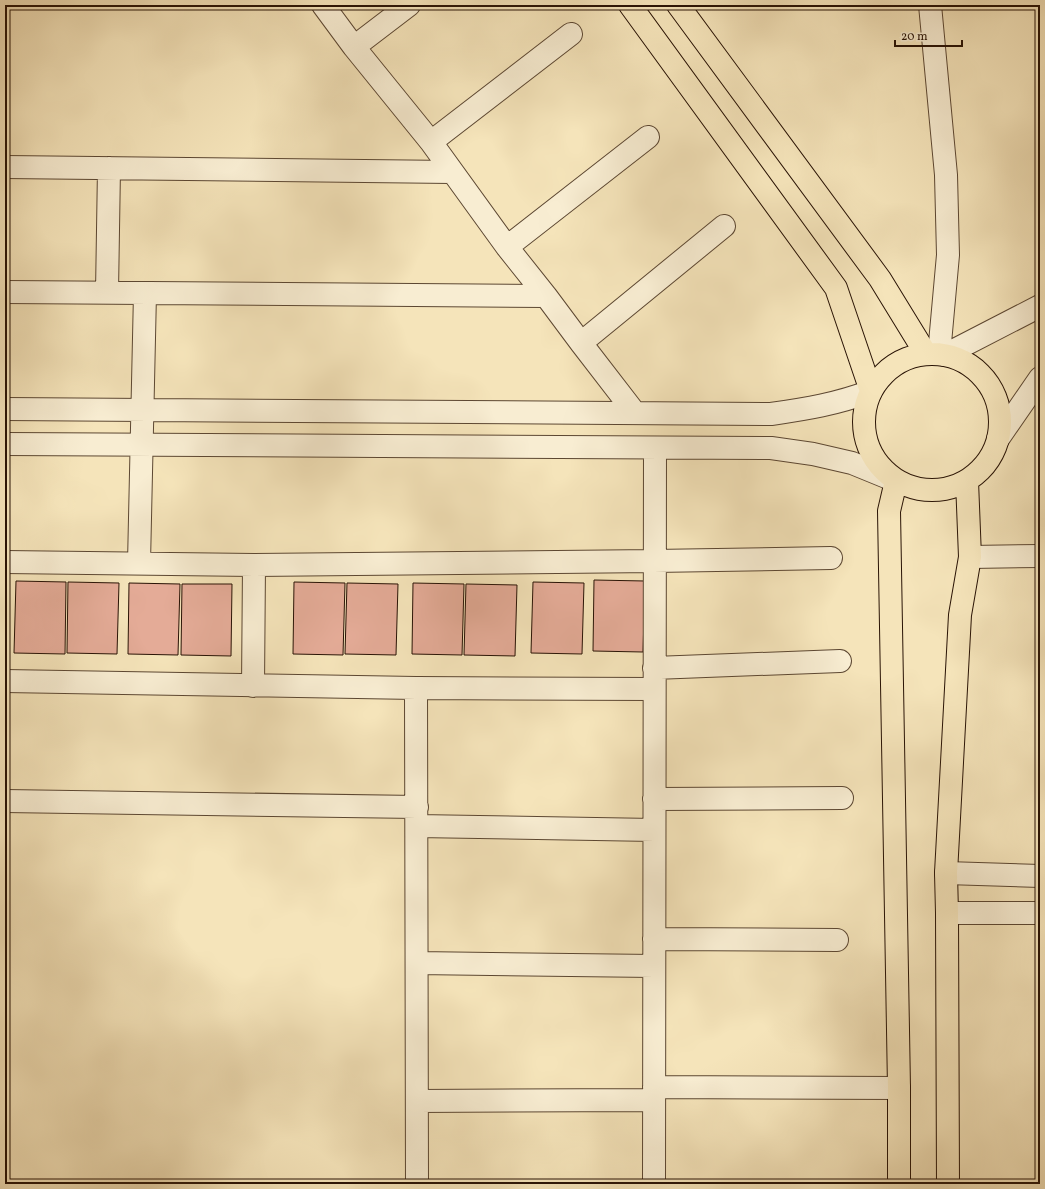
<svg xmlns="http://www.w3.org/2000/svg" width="1045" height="1189" font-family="Vollkorn,serif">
  <rect width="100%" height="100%" fill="#f5e4ba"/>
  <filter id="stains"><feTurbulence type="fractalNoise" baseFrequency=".005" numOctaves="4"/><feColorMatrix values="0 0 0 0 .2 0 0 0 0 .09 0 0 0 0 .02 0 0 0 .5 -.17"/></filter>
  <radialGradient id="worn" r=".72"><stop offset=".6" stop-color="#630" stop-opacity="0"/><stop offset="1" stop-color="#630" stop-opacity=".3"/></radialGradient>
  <path fill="#e4ab97" stroke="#291305" d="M594,580L645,581L643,652L593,651Z
    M16,581L66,582L65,654L14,653Z
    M68,582L119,583L117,654L67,653Z
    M294,582L345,583L343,655L293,654Z
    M533,582L584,583L582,654L531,653Z
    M5,583H8L7,655H5Z
    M129,583L180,584L178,655L128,654Z
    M347,583L398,584L396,655L345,654Z
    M413,583L464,584L462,655L412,654Z
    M182,584H232L231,656L181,655Z
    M466,584L517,585L515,656L464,655Z"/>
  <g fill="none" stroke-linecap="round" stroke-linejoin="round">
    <g stroke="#5c4732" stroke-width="24">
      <path id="minor" d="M323,5L354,47L431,142L507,247L546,296L581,343L635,413
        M930,5L946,175L948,255L939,354
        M354,47L409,5
        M431,142L571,34
        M5,167L452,172
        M507,247L648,137
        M5,292L546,296
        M107,292L109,168
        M581,343L724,226
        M945,355L1040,306
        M5,409L771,414C806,409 837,404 871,391
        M998,439L1040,378
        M5,444L771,448L813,454L852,463L896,481
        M970,557L1040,556
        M5,562L254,565L654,561L831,558
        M139,563L145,293
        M654,668L840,661
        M5,681L416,688L654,689
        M253,686L254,565
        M416,688L417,1184
        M654,799L842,798
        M5,801L417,807
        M417,826L654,830
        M946,873L1040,876
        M947,913H1040
        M654,939L837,940
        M417,963L654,966
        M654,1087L899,1088
        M417,1101L654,1100
        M654,1184L655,448"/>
    </g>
    <g stroke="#291305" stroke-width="24">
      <path id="major" d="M630,5L836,288L871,391
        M678,5L880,279L926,354
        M864 422a68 68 0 1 1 136 0a68 68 0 1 1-136 0Z
        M896,481L889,511L899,1088V1184
        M948,1184L947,913L946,873L960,615L970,557L967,481"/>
    </g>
    <use href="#minor" stroke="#f8edd2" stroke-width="22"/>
    <use href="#major" stroke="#f5e4ba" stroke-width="22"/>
  </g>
  <rect width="1045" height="1189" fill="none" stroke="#f5e4ba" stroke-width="20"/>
  <rect x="6" y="6" width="1033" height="1177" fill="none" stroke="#291305" stroke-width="2"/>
  <rect x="10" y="10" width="1025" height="1169" fill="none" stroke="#291305"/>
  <path d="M895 40v6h67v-6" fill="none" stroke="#291305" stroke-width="2"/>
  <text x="901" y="40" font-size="12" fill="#291305" stroke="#f8edd2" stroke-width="3" paint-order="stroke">20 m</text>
  <rect width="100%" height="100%" filter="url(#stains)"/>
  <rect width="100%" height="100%" fill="url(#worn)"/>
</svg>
